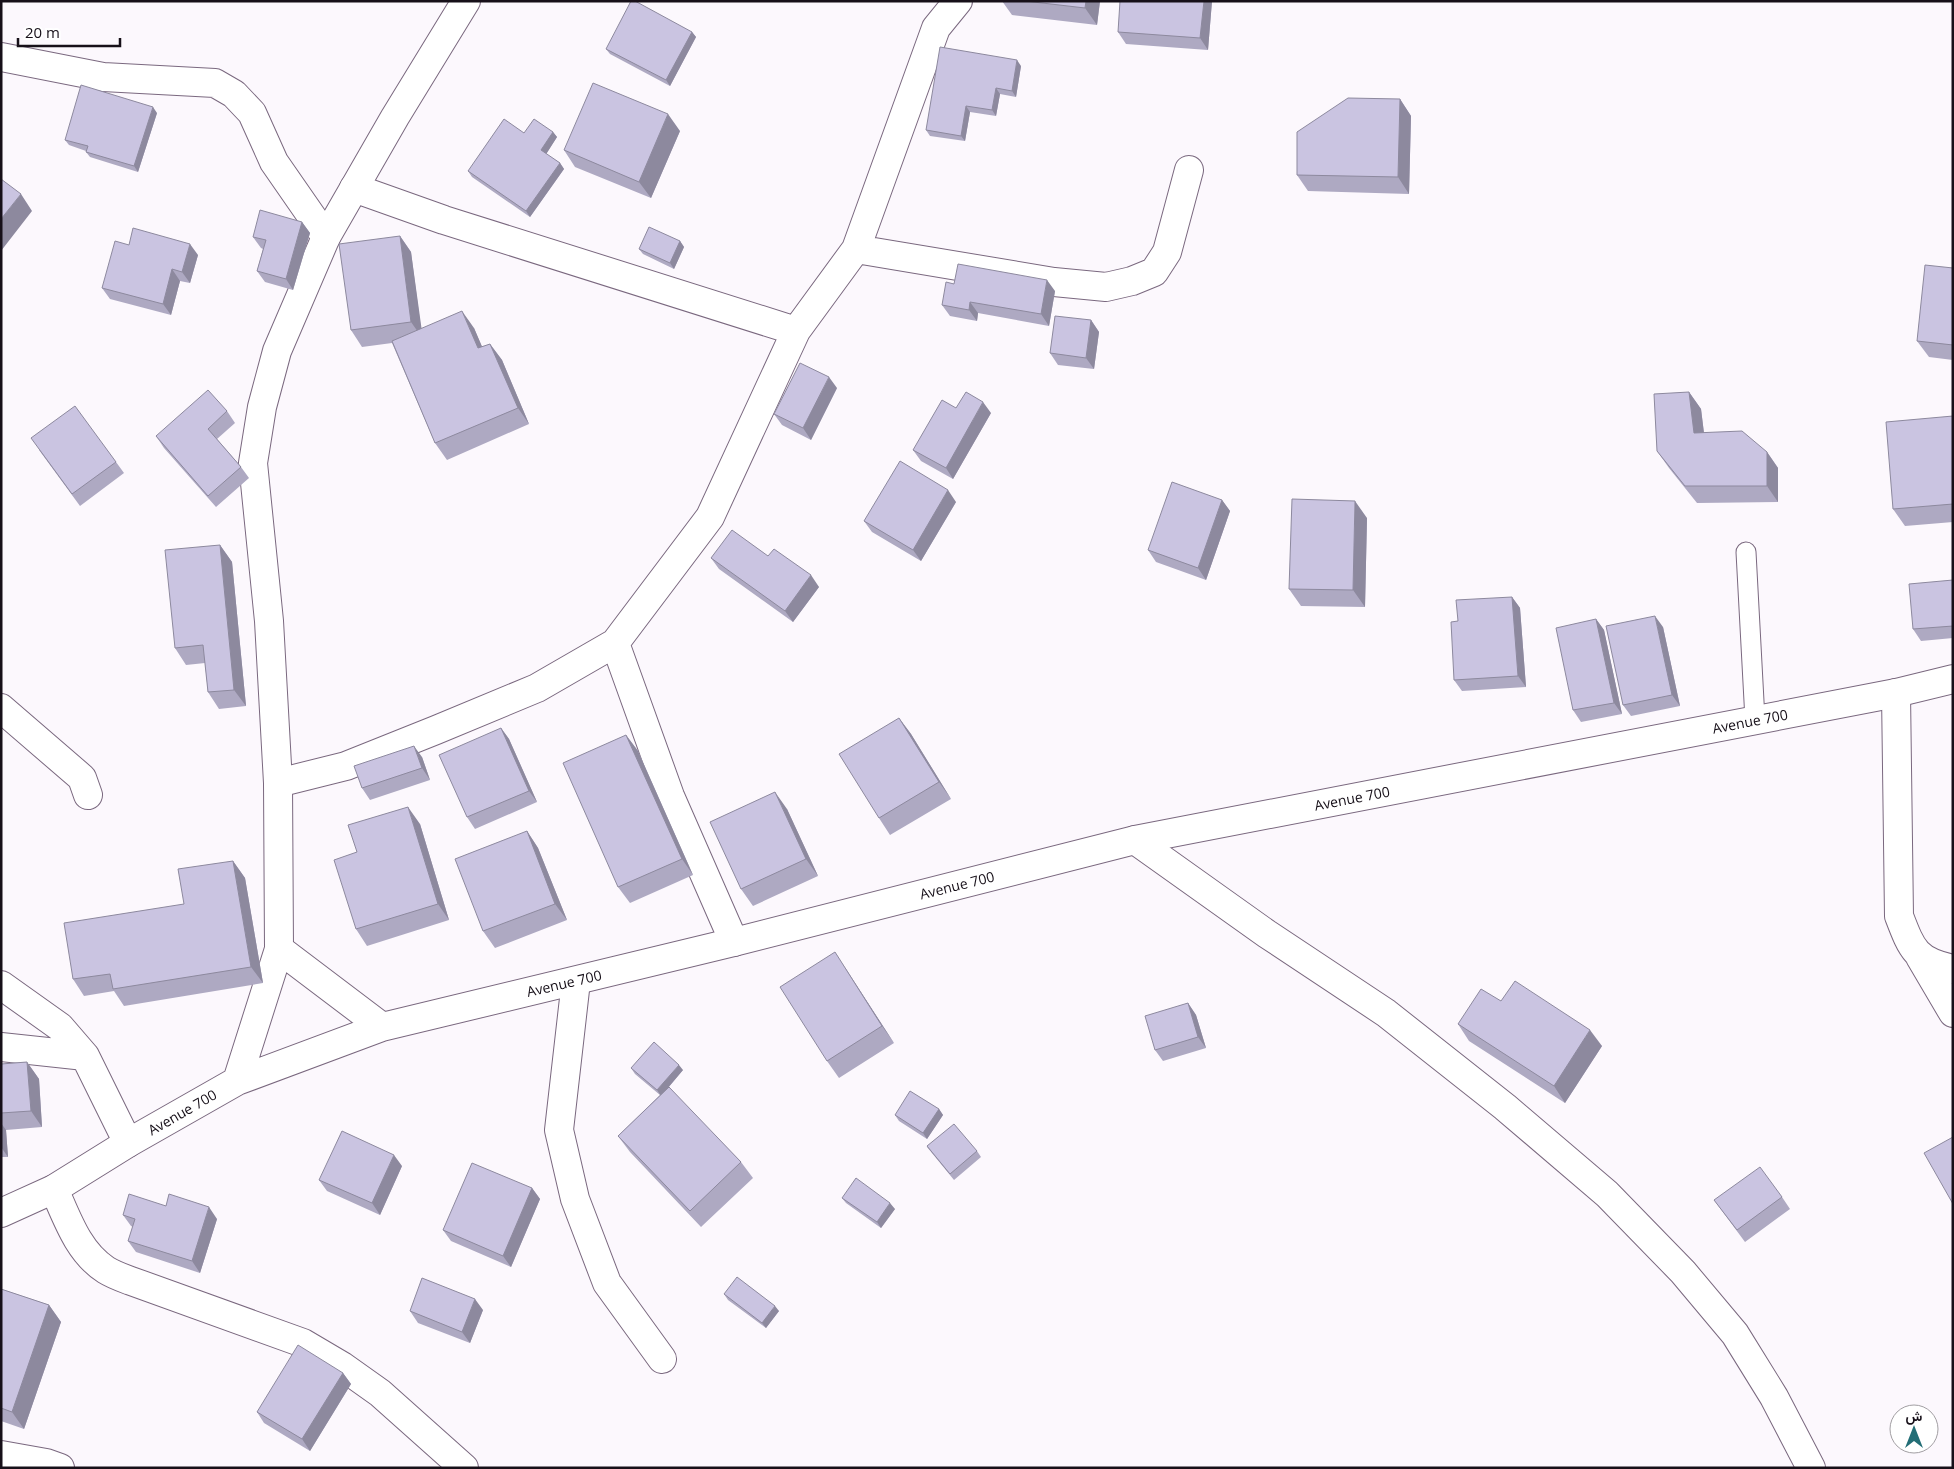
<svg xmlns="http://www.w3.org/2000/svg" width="1954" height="1469" font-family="'Open Sans',Vazirmatn,sans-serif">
  <rect width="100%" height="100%" fill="#fcf8fd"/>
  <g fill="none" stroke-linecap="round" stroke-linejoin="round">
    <g stroke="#7a687f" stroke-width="21">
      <path id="lane" d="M1746,552L1755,720"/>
    </g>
    <g stroke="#7a687f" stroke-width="30">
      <path id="street" d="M1,57L103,77L215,83L234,94L252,113L274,162L326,237
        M354,188L444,220L796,331
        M856,249L1054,282L1106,287L1132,281L1154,272L1167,252L1189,170
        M615,643L670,796L734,942
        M1896,693L1899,916C1912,950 1916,961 1953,969
        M1,708L82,778L88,795
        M278,783L346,766L436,730L537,688L615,643L710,517L796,331L856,249L936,28L958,1
        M1135,840L1267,934L1386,1013L1505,1107L1607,1194L1683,1272L1735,1334L1774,1397L1811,1468
        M1920,957L1953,1013
        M576,981L559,1130L575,1199L607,1283L662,1359
        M1,985L60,1027L85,1056L128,1143
        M1,1047L85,1056
        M54,1189C67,1218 78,1252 106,1270C114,1275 123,1278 131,1281L303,1343L342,1366L380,1393L464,1468
        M1,1455L46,1463L60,1468"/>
    </g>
    <g stroke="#7a687f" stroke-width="30">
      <path id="secondary" d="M279,949L382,1027
        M237,1081L279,949L278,783L269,621L253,463L262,407L277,351L326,237L395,117L466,1
        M1,1213L54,1189L128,1143L237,1081L382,1027L734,942L1135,840L1896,693L1953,679"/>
    </g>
    <use href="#lane" stroke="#fff" stroke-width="19"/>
    <use href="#street" stroke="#fff" stroke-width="28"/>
    <use href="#secondary" stroke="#fff" stroke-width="28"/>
  </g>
  <path fill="#aea9c2" d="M1002,1H1100L1097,25L1012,15Z
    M1212,1L1208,50L1126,44L1118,32Z
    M692,32L696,37L670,86L610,54L606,49Z
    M1021,66L1016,97L1000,94L996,116L970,112L965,141L930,136L926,130Z
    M1400,99L1411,116L1409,194L1308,191L1297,175Z
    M157,113L138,172L90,157L86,152V151L69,145L65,140Z
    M680,131L651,198L575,167L564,150Z
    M553,132L557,137L546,154L560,163L564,169L530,217L472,177L468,171L524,133Z
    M302,222L310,233L293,290L265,282L257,271L263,249L261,248L253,237Z
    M400,236L411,252L421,329L474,328L482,347L490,344L502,360L529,424L447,460L435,443L392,343L362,347L351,330Z
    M680,241L684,247L674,269L643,254L639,249Z
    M129,245L198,255L190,283L180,281L171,315L110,299L102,288Z
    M1953,268V360L1929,357L1917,341Z
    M954,284L1055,291L1049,326L978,313L977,321L950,316L942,305Z
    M1091,320L1099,332L1094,369L1058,365L1050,353Z
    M837,388L811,440L782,425L774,414Z
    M1689,392L1701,409L1704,433L1767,452L1778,468V502L1697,503L1669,468L1657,451Z
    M227,411L235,423L217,439L241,467L249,478L216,507L164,448L156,436Z
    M991,413L953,479L921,461L913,450Z
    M1953,416V522L1905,526L1893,509Z
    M39,450L116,462L124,473L80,506Z
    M1222,500L1230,511L1206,580L1156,562L1148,550Z
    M956,502L921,561L872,532L864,521Z
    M1367,518L1365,607L1301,606L1289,589Z
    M220,545L232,562L246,706L219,709L208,692L205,663L186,665L175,648Z
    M768,556L819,587L793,622L719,569L711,558Z
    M1953,580V638L1921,641L1913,629Z
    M1512,597L1520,608L1526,687L1462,691L1454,680L1458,621Z
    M1596,619L1604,630L1622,714L1581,722L1573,710Z
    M1663,627L1680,706L1631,716L1623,705Z
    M899,718L911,734L951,799L890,835L879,818Z
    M501,728L509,739L537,802L475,829L467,817Z
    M626,735L638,751L693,875L630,903L618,887Z
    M422,757L430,780L370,800L362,788Z
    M787,809L818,876L753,906L741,889Z
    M420,824L449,920L367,946L356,929L357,852Z
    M527,831L538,848L567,920L495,948L483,931Z
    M233,861L245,878L263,983L124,1006L114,991L84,996L73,979L184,904Z
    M846,969L894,1043L839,1078L827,1061Z
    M1501,1001L1602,1046L1565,1103L1469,1041L1458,1024Z
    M1188,1003L1196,1015L1206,1048L1163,1061L1155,1050Z
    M27,1062L39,1079L42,1127L6,1130L8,1157H1V1064Z
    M631,1068L683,1070L668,1088L741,1162L753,1178L701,1227L630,1152L618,1136L660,1095L635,1074Z
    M939,1109L943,1115L927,1139L899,1121L895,1115Z
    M927,1147L977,1151L981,1157L954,1180Z
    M402,1166L380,1215L327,1191L319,1180Z
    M532,1188L540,1199L511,1267L451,1241L443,1230Z
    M1782,1197L1790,1209L1745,1242L1714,1200Z
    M842,1198L895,1209L881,1228L846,1203Z
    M166,1206L217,1219L200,1273L136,1252L128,1241L133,1227L131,1226L123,1215Z
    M1,1289L49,1305L61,1322L24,1429L1,1421Z
    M724,1294L779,1311L766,1328L728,1300Z
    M483,1310L470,1343L418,1323L410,1311Z
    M343,1373L351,1384L310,1451L264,1423L257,1412Z"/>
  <path fill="#8d899e" d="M1086,1H1100L1097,25L1085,8Z
    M1204,1H1212L1208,50L1200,38Z
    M692,32L696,37L670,86L666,80Z
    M1017,60L1021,66L1016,97L1012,91Z
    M996,88L1000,94L996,116L992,110Z
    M1400,99L1411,116L1409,194L1398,177Z
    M966,106L970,112L965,141L961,136Z
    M153,107L157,113L138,172L134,166Z
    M668,114L680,131L651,198L639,182Z
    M553,132L557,137L545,156L541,150Z
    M560,163L564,169L530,217L526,211Z
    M21,194L32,211L1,251V219Z
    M302,222L310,233L293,290L286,279Z
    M400,236L411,252L423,339L411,322Z
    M680,241L684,247L674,269L670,263Z
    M190,244L198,255L190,283L182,272Z
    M172,269L180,281L171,315L163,304Z
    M1047,280L1055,291L1049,326L1041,314Z
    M970,302L978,313L977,321L969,310Z
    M462,311L474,328L490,365L478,348Z
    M1091,320L1099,332L1094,369L1086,358Z
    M490,344L502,360L529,424L518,408Z
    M829,377L837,388L811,440L803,428Z
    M1689,392L1701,409L1706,450L1694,433Z
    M983,402L991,413L953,479L946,468Z
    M1767,452L1778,468V502L1767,486Z
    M948,490L956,502L921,561L913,550Z
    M1222,500L1230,511L1206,580L1198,568Z
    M1355,501L1367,518L1365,607L1353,590Z
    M220,545L232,562L246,706L234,690Z
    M811,575L819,587L793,622L785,611Z
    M1512,597L1520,608L1526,687L1518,676Z
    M1655,616L1663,627L1680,706L1672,695Z
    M1596,619L1604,630L1622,714L1614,703Z
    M899,718L911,734L951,799L939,782Z
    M501,728L509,739L537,802L529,791Z
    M626,735L638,751L693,875L682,859Z
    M414,746L422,757L430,780L422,768Z
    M775,792L787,809L818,876L806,859Z
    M408,807L420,824L449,920L438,904Z
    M527,831L538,848L567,920L555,904Z
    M233,861L245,878L263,983L251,967Z
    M835,952L846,969L894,1043L882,1026Z
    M1188,1003L1196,1015L1206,1048L1198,1037Z
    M1590,1030L1602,1046L1565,1103L1554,1086Z
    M27,1062L39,1079L42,1127L31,1111Z
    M679,1065L683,1070L661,1096L657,1090Z
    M939,1109L943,1115L927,1139L923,1133Z
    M1,1123L6,1130L8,1157L1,1147Z
    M394,1155L402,1166L380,1215L372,1203Z
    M532,1188L540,1199L511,1267L503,1256Z
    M890,1203L895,1209L881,1228L877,1222Z
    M209,1207L217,1219L200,1273L192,1261Z
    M475,1299L483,1310L470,1343L462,1332Z
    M49,1305L61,1322L24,1429L12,1412Z
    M775,1306L779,1311L766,1328L762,1323Z
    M343,1373L351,1384L310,1451L302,1439Z"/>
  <path fill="#cac4e1" stroke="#8d899e" d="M631,1H635L692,32L666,80L606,49Z
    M1025,1H1086L1085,8Z
    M1120,1H1204L1200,38L1118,32Z
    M940,47L1017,60L1012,91L996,88L992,110L966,106L961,136L926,130Z
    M593,83L668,114L639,182L564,150Z
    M81,85L153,107L134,166L86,152L88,146L65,140Z
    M1348,98L1400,99L1398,177L1297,175V132Z
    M504,119L524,133L534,119L553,132L541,150L560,163L526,211L468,171Z
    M1,179L21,194L1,219Z
    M260,210L302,222L286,279L257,271L266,240L253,237Z
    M649,227L680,241L670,263L639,249Z
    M133,228L190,244L182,272L172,269L163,304L102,288L115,241L129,245Z
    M400,236L411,322L351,330L339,244Z
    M958,264L1047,280L1041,314L970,302L969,310L942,305L946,282L954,284Z
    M1925,265L1953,268V345L1917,341Z
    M462,311L478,348L490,344L518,408L435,443L392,341Z
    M1055,316L1091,320L1086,358L1050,353Z
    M800,363L829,377L803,428L774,414Z
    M208,390L227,411L208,429L241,467L208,496L156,436Z
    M966,392L983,402L946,468L913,450L942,400L956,408Z
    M1689,392L1694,433L1742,431L1767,452V486H1685L1657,451L1654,394Z
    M75,406L116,462L72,494L31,438Z
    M1953,416V504L1893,509L1886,422Z
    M900,461L948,490L913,550L864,521Z
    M1172,482L1222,500L1198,568L1148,550Z
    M1292,499L1355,501L1353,590L1289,589Z
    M732,530L768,556L774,549L811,575L785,611L711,558Z
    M220,545L234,690L208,692L203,645L175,648L165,550Z
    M1953,580V626L1913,629L1909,584Z
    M1512,597L1518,676L1454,680L1451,622L1458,621L1456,600Z
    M1655,616L1672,695L1623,705L1606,626Z
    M1596,619L1614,703L1573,710L1556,628Z
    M899,718L939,782L879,818L839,754Z
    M501,728L529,791L467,817L439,755Z
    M626,735L682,859L618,887L563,763Z
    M414,746L422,768L362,788L354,766Z
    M775,792L806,859L741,889L710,822Z
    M408,807L438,904L356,929L334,860L357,852L348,825Z
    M527,831L555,904L483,931L455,859Z
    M233,861L251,967L113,989L110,974L73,979L64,923L184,904L178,869Z
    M835,952L882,1026L827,1061L780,987Z
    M1515,981L1590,1030L1554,1086L1458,1024L1481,989L1501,1001Z
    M1188,1003L1198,1037L1155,1050L1145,1016Z
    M654,1042L679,1065L657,1090L631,1068Z
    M27,1062L31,1111L1,1113V1064Z
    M669,1087L741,1162L690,1211L618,1136Z
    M910,1091L939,1109L923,1133L895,1115Z
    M954,1124L977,1151L950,1174L927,1146Z
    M342,1131L394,1155L372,1203L319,1180Z
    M1953,1137V1204L1924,1153Z
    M472,1163L532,1188L503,1256L443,1230Z
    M1760,1167L1782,1197L1737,1230L1714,1200Z
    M856,1178L890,1203L877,1222L842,1198Z
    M129,1194L166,1206L169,1194L209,1207L192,1261L128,1241L135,1219L123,1215Z
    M737,1277L775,1306L762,1323L724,1294Z
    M422,1278L475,1299L462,1332L410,1311Z
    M1,1289L49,1305L12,1412L1,1408Z
    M298,1345L343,1373L302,1439L257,1412Z"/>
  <g text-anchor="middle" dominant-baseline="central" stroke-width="4" stroke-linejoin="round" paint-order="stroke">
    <g font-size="14" fill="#171019" stroke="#fff">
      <text transform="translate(1750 721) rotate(-11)">Avenue 700</text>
      <text transform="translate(1352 798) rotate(-11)">Avenue 700</text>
      <text transform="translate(957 885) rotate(-14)">Avenue 700</text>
      <text transform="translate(564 983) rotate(-13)">Avenue 700</text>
      <text transform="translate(182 1112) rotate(-30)">Avenue 700</text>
    </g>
  </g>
  <rect width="1954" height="1469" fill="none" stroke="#171019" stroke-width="5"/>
  <g transform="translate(1914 1429)"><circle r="24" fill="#ffffff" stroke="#a29fa3"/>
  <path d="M0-4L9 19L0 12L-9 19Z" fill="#236e76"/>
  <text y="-8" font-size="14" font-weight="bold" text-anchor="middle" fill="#171019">ش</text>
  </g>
  <path d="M18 38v8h102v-8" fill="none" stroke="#171019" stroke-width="2.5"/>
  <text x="25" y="38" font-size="15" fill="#171019" stroke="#ffffff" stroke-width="4" paint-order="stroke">20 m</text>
</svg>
